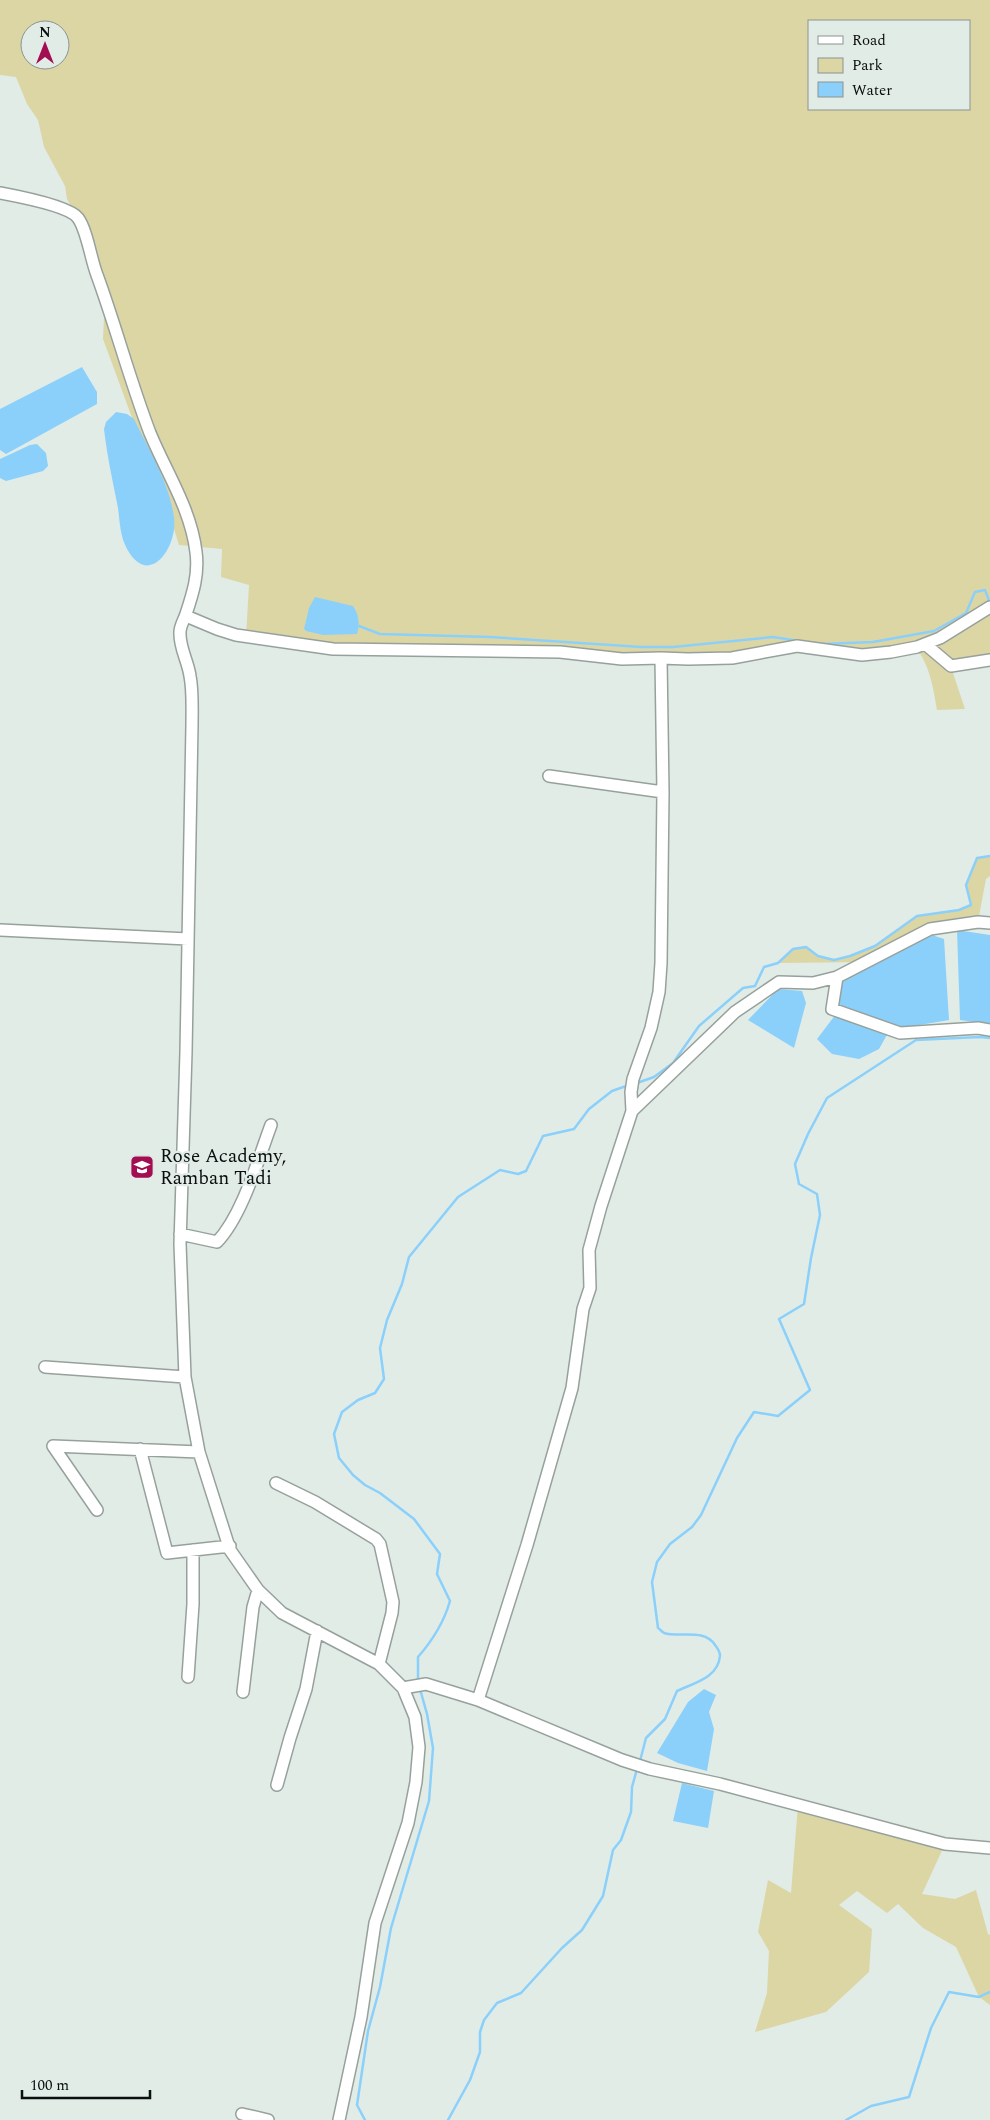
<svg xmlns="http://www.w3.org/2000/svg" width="990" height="2120" font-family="Spectral,serif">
  <rect width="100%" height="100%" fill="#e1ece7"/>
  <path fill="#dcd6a5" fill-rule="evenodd" d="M0,0H990V660L951,667L965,709L937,710C933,686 930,667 916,647L891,652L797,646L732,658L379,650L246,637L249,585L221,577L222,549L179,545L160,483L134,423L103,339L105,297L78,218L67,199L65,186L44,147L38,120L27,104L16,77L0,75ZM809,21H969V109H809ZM30,30H60V60H30Z
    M990,856V876L986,879L978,922L930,929L867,962L778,963L793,949L806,947L818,956L834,960L850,956L872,947L917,916L959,910L971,905L966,885L977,858Z
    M798,1805L945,1844L922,1894L955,1899L976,1890L988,1934L990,1935V2005L979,1997L956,1947L923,1928L898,1904L887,1913L857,1891L839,1905L872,1929L869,1972L826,2012L755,2032L767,1993L769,1951L758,1932L768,1880L791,1893Z"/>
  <path fill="#8bd0fa" d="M82,367L97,392V404L6,454L0,450V409Z
    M116,412L127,414L134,419C149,450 170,484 174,518C178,547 149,589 127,549C120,536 120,523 118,508C113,482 107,456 104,429L106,422Z
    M37,444L46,453L48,466L43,471L6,481L0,478V459L30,445Z
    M315,597L353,606C359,614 360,624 357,634L323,635L306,631L304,629L309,608Z
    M957,930L990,935V1024L960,1020Z
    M932,935L944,939L949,1020L902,1028L838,1006L841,982Z
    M778,989L802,991L806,1003L794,1048L748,1020Z
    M836,1014L888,1033L879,1049L859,1059L832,1054L817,1039Z
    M704,1689L716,1695L709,1712L714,1729L707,1771L678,1763L657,1753L688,1702Z
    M682,1783L714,1791L708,1828L673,1821Z"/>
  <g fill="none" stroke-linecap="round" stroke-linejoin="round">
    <path stroke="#8bd0fa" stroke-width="2.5" d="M359,626L380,634L490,637L641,647H673L773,637L799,641
      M822,644L873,642L934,631L966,613L975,592L985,590L990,603
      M637,1083L654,1077L673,1063L699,1026L743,988L755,986L764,967L778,963L793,949L806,947L818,956L834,960L850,956L875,946L917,916L959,910L971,905L966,885L977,858L990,856
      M418,1681V1657C432,1641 444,1622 450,1601L437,1574L440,1554L414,1519L380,1493L365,1485L353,1475L339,1458L334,1434L342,1412L358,1400L375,1393L384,1379L380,1348L387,1320L402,1284L409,1257L458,1197L500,1170L518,1174L526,1171L543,1136L574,1129L589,1109L612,1091L629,1085
      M640,1761L646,1738L665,1719L677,1691C694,1683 718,1678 720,1656C720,1651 718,1649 715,1645C704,1628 680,1638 664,1633C662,1632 660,1629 658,1628L652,1582L657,1562L670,1544L692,1527L701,1515L737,1438L754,1412L778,1416L810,1390L779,1319L804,1304L811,1258L820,1215L817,1194L799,1184L795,1164L808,1134L827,1098L916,1040L980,1037L990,1038
      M365,2120L357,2105L368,2031L380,1987L391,1928L429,1801L433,1748L427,1714L420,1689
      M448,2120L470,2080L480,2052V2032L484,2020L497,2003L521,1993L562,1948L582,1930L603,1896L613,1850L621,1840L631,1812L632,1787L637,1769
      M846,2120L871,2106L909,2097L931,2028L949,1992L979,1997L990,1992"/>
    <g stroke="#97a19c" stroke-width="14">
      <path id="minor" d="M0,193C16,196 69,206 78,218C87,230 91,260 97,275C116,327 130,381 150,433C166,472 191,509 196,552C199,574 193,593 186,614C184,620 180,626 180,632C179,647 188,661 190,676C193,691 192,709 192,725L186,1052L180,1244L185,1377L199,1452L230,1550L258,1590L282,1613L379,1664L403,1688L415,1717L419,1747L416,1782L408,1823L375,1923L361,2017L339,2120
        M186,616L217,629L236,635L333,649L560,652L622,659L661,658L688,659L732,658L797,646L862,655L891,652L917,647L940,638L990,607
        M925,644L951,666L990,660
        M549,776L663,792
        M0,930L188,939
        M837,977L832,1009L900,1033L978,1028L990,1030
        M632,1111L735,1012L779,982L813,983L837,977L930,929L978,922L990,923
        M180,1234L217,1242C242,1216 258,1160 271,1125
        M45,1367L185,1377
        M140,1449L167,1553L230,1546
        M276,1483L315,1502L376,1539L380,1544L393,1602L392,1613L379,1664
        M97,1510L53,1446L199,1452
        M188,1677L193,1604V1550
        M403,1688L426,1684L478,1700L622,1760L650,1769L720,1784L945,1844L990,1848
        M243,1692L253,1607L258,1590
        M478,1700L527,1545L572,1388L583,1309L590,1288L589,1250L601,1206L632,1111L631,1092L633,1079L651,1028L659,992L661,963L663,792L661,658
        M277,1785L290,1738L306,1689L317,1631
        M242,2114L268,2120"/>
    </g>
    <use href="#minor" stroke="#fff" stroke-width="11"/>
  </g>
  <defs>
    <g id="school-square" transform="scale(1.25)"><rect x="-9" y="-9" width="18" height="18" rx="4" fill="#a20e51" stroke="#e1ece7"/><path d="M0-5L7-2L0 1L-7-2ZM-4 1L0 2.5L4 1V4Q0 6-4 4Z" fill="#fff"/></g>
  </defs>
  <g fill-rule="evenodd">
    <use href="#school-square" x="142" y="1167"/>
  </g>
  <g text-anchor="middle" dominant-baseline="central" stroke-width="4.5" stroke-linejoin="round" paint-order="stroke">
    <g font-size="19" fill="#0b0e0d" stroke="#e1ece7" text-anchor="start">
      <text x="160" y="1156">Rose Academy,<tspan x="160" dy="22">Ramban Tadi</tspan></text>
    </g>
  </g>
  <rect x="808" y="20" width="162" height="90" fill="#e1ece7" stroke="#8b9390"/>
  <rect x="818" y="36" width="25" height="8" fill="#ffffff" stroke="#8b9390"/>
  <text x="852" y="45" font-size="15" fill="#0b0e0d">Road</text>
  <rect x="818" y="58" width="25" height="15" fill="#dcd6a5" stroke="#8b9390"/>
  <text x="852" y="70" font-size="15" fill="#0b0e0d">Park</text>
  <rect x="818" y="82" width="25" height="15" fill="#8bd0fa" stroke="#8b9390"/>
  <text x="852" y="95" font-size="15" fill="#0b0e0d">Water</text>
  <g transform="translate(45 45)"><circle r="24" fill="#e1ece7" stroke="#8b9390"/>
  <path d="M0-4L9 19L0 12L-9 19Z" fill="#a20e51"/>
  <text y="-8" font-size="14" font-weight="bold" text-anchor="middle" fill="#0b0e0d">N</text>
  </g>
  <path d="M22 2090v8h128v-8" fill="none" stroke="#0b0e0d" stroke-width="2.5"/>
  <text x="30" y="2090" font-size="15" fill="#0b0e0d" stroke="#e1ece7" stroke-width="4" paint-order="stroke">100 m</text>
</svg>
